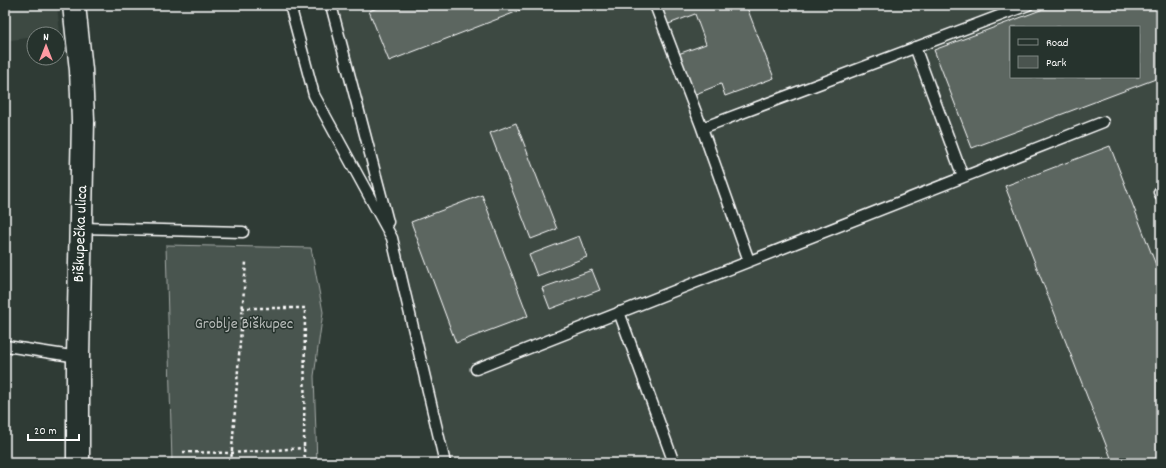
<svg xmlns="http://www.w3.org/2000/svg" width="1166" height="468" font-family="Dekko,sans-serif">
  <rect width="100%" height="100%" fill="#2f3b35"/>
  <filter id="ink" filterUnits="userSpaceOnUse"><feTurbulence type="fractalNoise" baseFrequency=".025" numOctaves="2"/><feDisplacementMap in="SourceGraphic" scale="8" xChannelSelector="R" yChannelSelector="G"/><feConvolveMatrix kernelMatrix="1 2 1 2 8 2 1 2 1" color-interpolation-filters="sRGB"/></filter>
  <g filter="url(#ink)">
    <path fill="#3c4842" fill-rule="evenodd" d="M5,5H57L60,34H34V37L5,41Z
      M338,5H1161V463H445ZM1011,27H1139V77H1011Z"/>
    <path fill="#4a544f" stroke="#a4aaa7" d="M166,245L311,248L323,312L314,376L317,463H172Z"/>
    <path fill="#5b6661" stroke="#fff" fill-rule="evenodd" d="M385,5H534L389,61L369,11Z
      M658,5H746L774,78L725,96L721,84L693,95L678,54L706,44L695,14L666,25Z
      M1054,5H1161V77L972,148L934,50ZM1011,27H1139V77H1011Z
      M516,123L557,229L531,239L490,133Z
      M1110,146L1161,278V463H1113L1005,186Z
      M482,195L528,316L456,343L411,222Z
      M579,236L587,257L537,276L529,255Z
      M592,270L600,290L550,309L542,288Z"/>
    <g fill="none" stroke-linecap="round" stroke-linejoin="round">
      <g stroke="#fff" stroke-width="13">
        <path id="lane" d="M290,5L314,95L392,238L445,463
          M331,5L388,222
          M655,5L702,128L1028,5
          M915,47L963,177
          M702,128L749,261
          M1159,192L1161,196
          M82,228L243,232
          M619,312L674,463
          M6,346L78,357
          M476,369L1103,122"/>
      </g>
      <g stroke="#fff" stroke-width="25">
        <path id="secondary" d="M74,5L81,70L83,121L78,357V463"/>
      </g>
      <path stroke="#fff" stroke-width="2.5" stroke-dasharray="3 3" stroke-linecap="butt" d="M242,308H305L304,448L305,463
        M183,452L231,453L304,448
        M231,463L246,262"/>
      <use href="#lane" stroke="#26332d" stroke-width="10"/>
      <use href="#secondary" stroke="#26332d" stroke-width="22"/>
    </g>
  </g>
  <g text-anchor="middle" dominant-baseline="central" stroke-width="3" stroke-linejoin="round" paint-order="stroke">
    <g font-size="16" fill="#fff" stroke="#26332d">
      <text transform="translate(81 234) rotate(-88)">Biškupečka ulica</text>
    </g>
    <g font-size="16" fill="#b7bbb9" stroke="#26332d">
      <text x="244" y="324">Groblje Biškupec</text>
    </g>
  </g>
  <rect width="1166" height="468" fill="none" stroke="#26332d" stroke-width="20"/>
  <rect x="10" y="10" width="1146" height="448" fill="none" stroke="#fff" stroke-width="1.5" filter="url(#ink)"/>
  <rect x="1010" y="26" width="130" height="52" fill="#26332d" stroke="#7d8581"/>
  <rect x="1018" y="39" width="20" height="6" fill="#26332d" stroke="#7d8581"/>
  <text x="1046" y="46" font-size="12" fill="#ffffff">Road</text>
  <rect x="1018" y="56" width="20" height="12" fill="#4a544f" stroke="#7d8581"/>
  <text x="1046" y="66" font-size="12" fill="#ffffff">Park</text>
  <g transform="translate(46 46)"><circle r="19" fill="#26332d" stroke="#7d8581"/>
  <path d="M0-3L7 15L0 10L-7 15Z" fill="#ff9aa2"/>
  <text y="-6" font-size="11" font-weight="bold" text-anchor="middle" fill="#ffffff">N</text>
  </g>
  <path d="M28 434v6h51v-6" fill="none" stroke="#ffffff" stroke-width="2"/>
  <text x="34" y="434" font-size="12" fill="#ffffff" stroke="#26332d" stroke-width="3" paint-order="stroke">20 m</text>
</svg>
